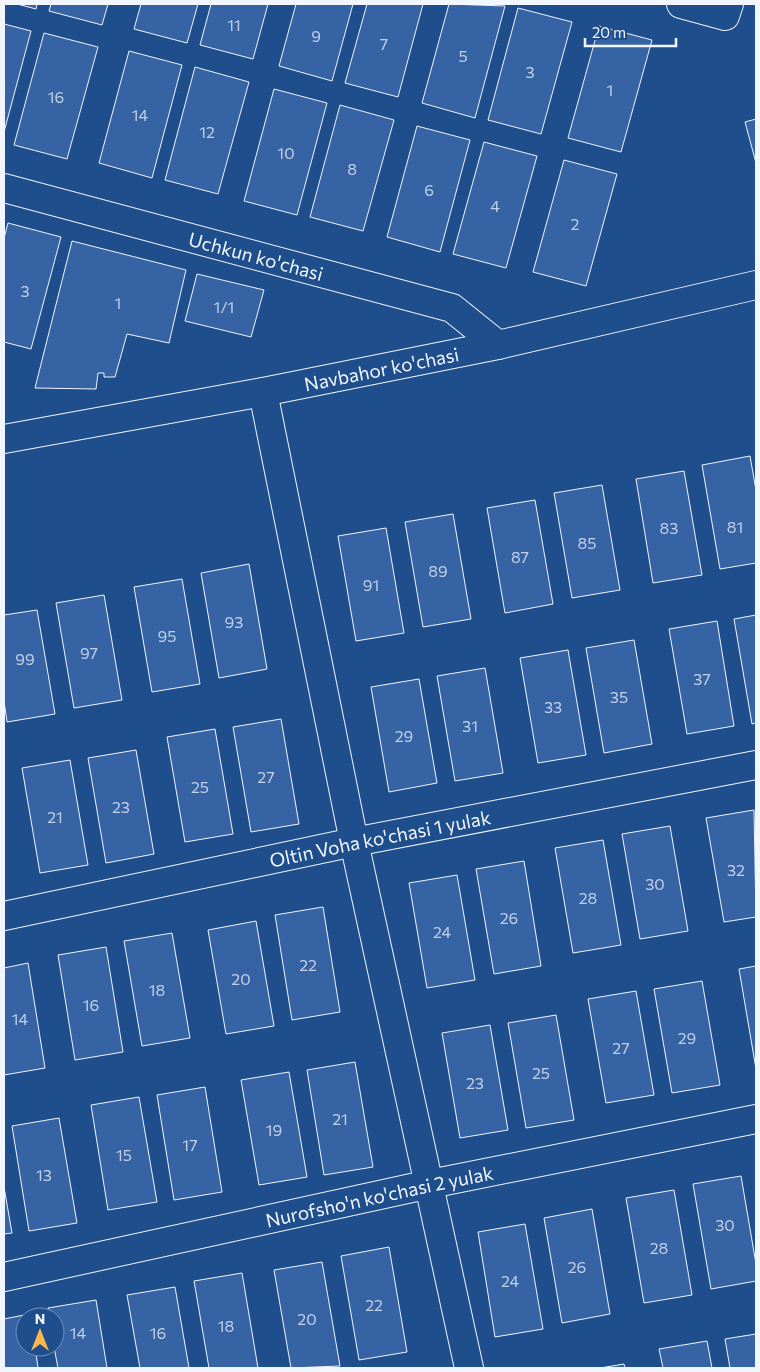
<svg xmlns="http://www.w3.org/2000/svg" width="760" height="1372" font-family="Commissioner,sans-serif">
  <rect width="100%" height="100%" fill="#1f4e8c"/>
  <path fill="#3563a3" stroke="#f2f6ff" d="M17,4H37L36,9Z
    M51,4H108L102,25L49,11Z
    M141,4H198L187,43L134,29Z
    M211,4H268L253,59L200,45Z
    M296,4H353L332,81L279,66Z
    M367,4H423L398,97L345,83Z
    M449,4L505,6L475,118L422,103Z
    M518,8L572,22L541,134L488,120Z
    M4,24L31,31L4,132Z
    M599,26L652,40L621,152L568,138Z
    M44,33L98,47L67,159L14,145Z
    M129,51L182,65L152,178L99,163Z
    M195,67L249,82L218,194L165,180Z
    M274,89L327,103L297,215L244,201Z
    M340,105L394,120L363,231L310,217Z
    M756,119V163L745,122Z
    M417,126L470,140L440,252L387,237Z
    M484,142L537,156L506,268L453,254Z
    M564,160L617,174L586,286L533,272Z
    M8,223L61,237L31,349L4,342V238Z
    M72,241L186,270L169,343L127,334L115,377H104V373H98L96,389L35,388Z
    M197,274L264,290L251,337L185,321Z
    M750,456L756,490V563L720,569L702,465Z
    M684,471L702,575L653,583L636,479Z
    M602,485L620,590L572,598L554,493Z
    M535,500L553,604L505,613L487,508Z
    M453,514L471,619L423,627L405,522Z
    M386,528L404,633L356,641L338,536Z
    M249,564L267,669L219,678L201,573Z
    M182,579L200,684L152,692L134,587Z
    M104,595L122,700L74,708L56,603Z
    M37,610L55,714L7,722L4,701V615Z
    M756,615V723L752,724L734,619Z
    M717,621L734,726L687,734L669,629Z
    M634,640L652,744L604,753L586,648Z
    M568,650L586,755L538,763L520,658Z
    M485,668L503,773L455,781L437,676Z
    M419,679L437,783L389,792L371,687Z
    M281,719L299,824L251,832L233,727Z
    M215,729L233,834L185,842L167,737Z
    M136,750L154,854L106,863L88,758Z
    M70,760L88,865L40,873L22,768Z
    M754,810L756,917L724,922L706,818Z
    M670,826L688,931L640,939L622,834Z
    M603,840L621,945L573,953L555,848Z
    M524,861L541,966L494,974L476,869Z
    M457,875L475,980L427,988L409,883Z
    M323,907L340,1012L292,1020L275,915Z
    M256,921L274,1026L226,1034L208,930Z
    M172,933L190,1038L142,1046L124,941Z
    M106,947L123,1052L75,1060L58,955Z
    M28,963L45,1068L4,1075V968Z
    M756,966V1069L739,969Z
    M702,981L720,1085L672,1093L654,989Z
    M636,991L654,1095L606,1103L588,999Z
    M556,1015L574,1120L526,1128L508,1023Z
    M490,1025L508,1130L460,1138L442,1033Z
    M355,1062L373,1167L324,1175L307,1070Z
    M289,1072L307,1177L259,1185L241,1080Z
    M205,1087L222,1192L174,1200L157,1095Z
    M139,1097L157,1202L108,1210L91,1105Z
    M59,1118L77,1223L29,1231L12,1126Z
    M741,1176L756,1264V1281L711,1289L693,1184Z
    M4,1187L12,1233L4,1234Z
    M674,1190L692,1295L644,1303L626,1198Z
    M592,1209L610,1314L562,1323L544,1218Z
    M525,1224L543,1329L495,1337L478,1232Z
    M389,1247L407,1352L359,1360L341,1256Z
    M322,1262L340,1366L291,1368L274,1270Z
    M242,1273L258,1368H209L194,1281Z
    M175,1287L189,1368H140L127,1295Z
    M96,1300L107,1368H58L54,1347L55,1317H49L48,1308Z
    M29,1314V1317H25V1347H35L38,1368H4V1319Z
    M756,1334V1368H730L725,1339Z
    M707,1341L712,1368H663L659,1349Z
    M624,1364L625,1368H600Z"/>
  <g fill="none" stroke-linecap="round" stroke-linejoin="round">
    <g stroke="#f2f6ff" stroke-width="30">
      <g id="minor">
        <path d="M681,4L725,16L729,4"/>
        <path id="s1" d="M4,188L452,308L498,345"/>
        <path d="M263,392L354,842L469,1368"/>
        <path id="s2" d="M4,916L354,842L756,765"/>
        <path id="s3" d="M4,1277L430,1184L756,1119"/>
      </g>
    </g>
    <g stroke="#f2f6ff" stroke-width="30">
      <g id="major">
        <path id="s4" d="M4,439L263,392L498,345L756,285"/>
      </g>
    </g>
    <use href="#minor" stroke="#1f4e8c" stroke-width="28"/>
    <use href="#major" stroke="#1f4e8c" stroke-width="28"/>
  </g>
  <g text-anchor="middle" dominant-baseline="central" stroke-width="4" stroke-linejoin="round" paint-order="stroke">
    <g font-size="16" fill="#c3d1e8">
      <text x="234" y="24">11</text>
      <text x="316" y="35">9</text>
      <text x="384" y="43">7</text>
      <text x="463" y="55">5</text>
      <text x="530" y="71">3</text>
      <text x="610" y="89">1</text>
      <text x="56" y="96">16</text>
      <text x="140" y="114">14</text>
      <text x="207" y="131">12</text>
      <text x="286" y="152">10</text>
      <text x="352" y="168">8</text>
      <text x="429" y="189">6</text>
      <text x="495" y="205">4</text>
      <text x="575" y="223">2</text>
      <text x="25" y="290">3</text>
      <text x="118" y="302">1</text>
      <text x="224" y="306">1/1</text>
      <text x="735" y="526">81</text>
      <text x="669" y="527">83</text>
      <text x="587" y="542">85</text>
      <text x="520" y="556">87</text>
      <text x="438" y="570">89</text>
      <text x="371" y="584">91</text>
      <text x="234" y="621">93</text>
      <text x="167" y="635">95</text>
      <text x="89" y="652">97</text>
      <text x="25" y="658">99</text>
      <text x="702" y="678">37</text>
      <text x="619" y="696">35</text>
      <text x="553" y="706">33</text>
      <text x="470" y="725">31</text>
      <text x="404" y="735">29</text>
      <text x="266" y="776">27</text>
      <text x="200" y="786">25</text>
      <text x="121" y="806">23</text>
      <text x="55" y="816">21</text>
      <text x="736" y="869">32</text>
      <text x="655" y="883">30</text>
      <text x="588" y="897">28</text>
      <text x="509" y="917">26</text>
      <text x="442" y="931">24</text>
      <text x="308" y="964">22</text>
      <text x="241" y="978">20</text>
      <text x="157" y="989">18</text>
      <text x="91" y="1004">16</text>
      <text x="20" y="1018">14</text>
      <text x="687" y="1037">29</text>
      <text x="621" y="1047">27</text>
      <text x="541" y="1072">25</text>
      <text x="475" y="1082">23</text>
      <text x="340" y="1118">21</text>
      <text x="274" y="1129">19</text>
      <text x="190" y="1144">17</text>
      <text x="124" y="1154">15</text>
      <text x="44" y="1174">13</text>
      <text x="725" y="1224">30</text>
      <text x="659" y="1247">28</text>
      <text x="577" y="1266">26</text>
      <text x="510" y="1280">24</text>
      <text x="374" y="1304">22</text>
      <text x="307" y="1318">20</text>
      <text x="226" y="1325">18</text>
      <text x="78" y="1332">14</text>
      <text x="158" y="1332">16</text>
    </g>
    <g font-size="19" fill="#f2f6ff" stroke="#1f4e8c">
      <text stroke="none"><textPath href="#s1" startOffset="261">Uchkun ko'chasi</textPath></text>
      <text stroke="none"><textPath href="#s4" startOffset="384">Navbahor ko'chasi</textPath></text>
      <text stroke="none"><textPath href="#s2" startOffset="384">Oltin Voha ko'chasi 1 yulak</textPath></text>
      <text stroke="none"><textPath href="#s3" startOffset="384">Nurofsho'n ko'chasi 2 yulak</textPath></text>
    </g>
  </g>
  <rect width="760" height="1372" fill="none" stroke="#f2f6ff" stroke-width="10"/>
  <g transform="translate(40 1332)"><circle r="24" fill="#1f4e8c" stroke="#7391ba"/>
  <path d="M0-4L9 19L0 12L-9 19Z" fill="#ffb74d"/>
  <text y="-8" font-size="14" font-weight="bold" text-anchor="middle" fill="#f2f6ff">N</text>
  </g>
  <path d="M585 38v8h91v-8" fill="none" stroke="#f2f6ff" stroke-width="2.5"/>
  <text x="592" y="38" font-size="15" fill="#f2f6ff" stroke="#1f4e8c" stroke-width="4" paint-order="stroke">20 m</text>
</svg>
